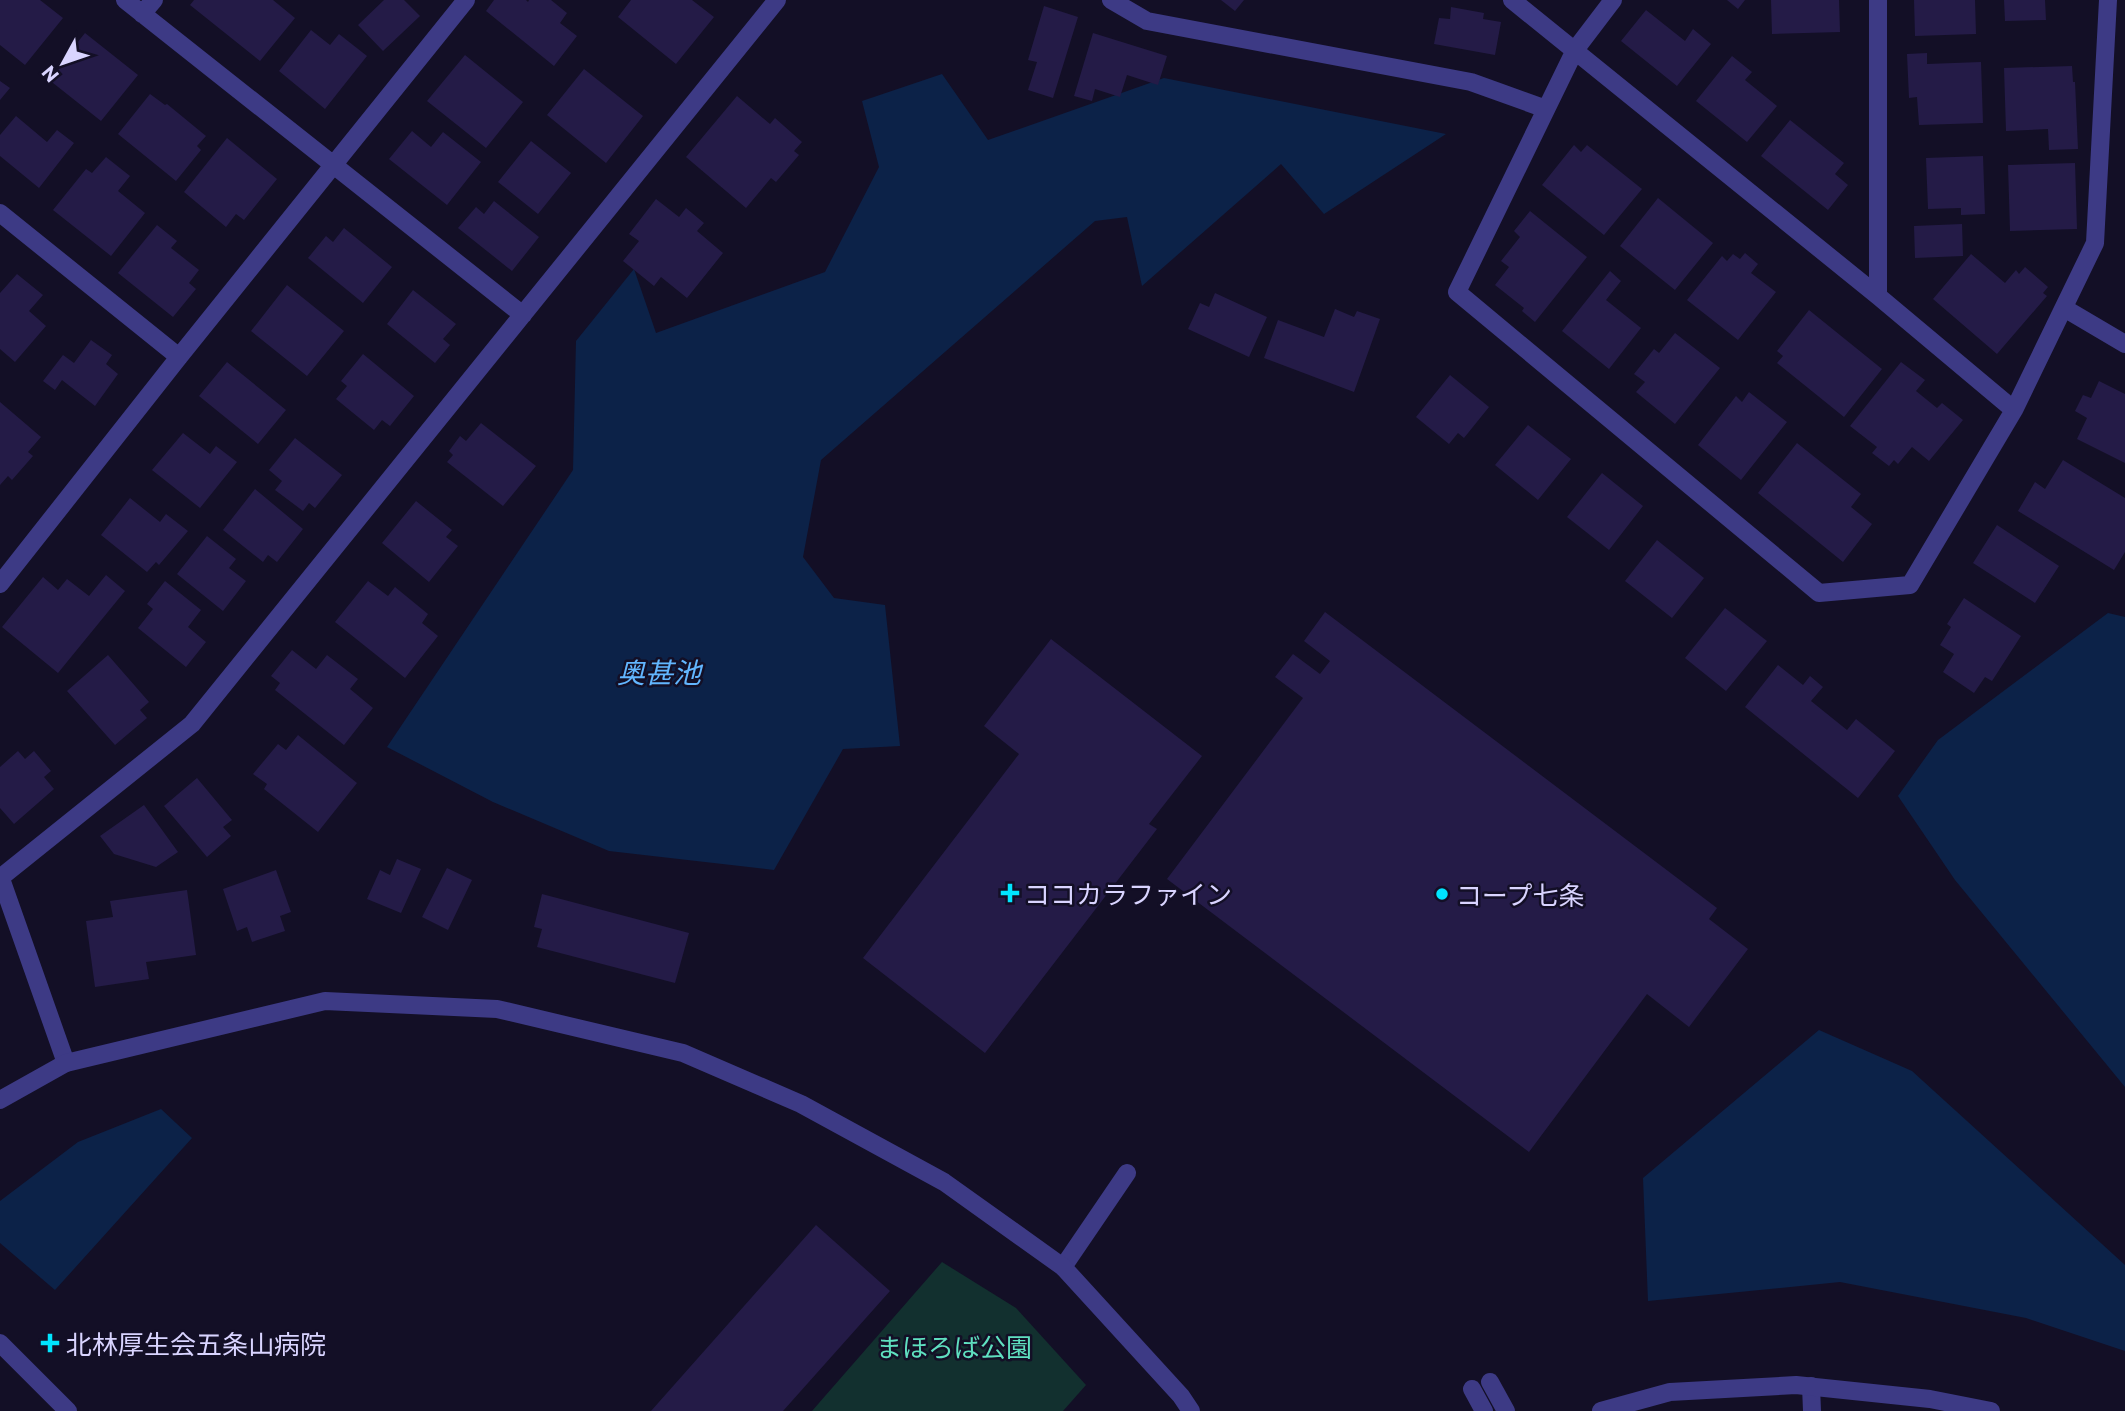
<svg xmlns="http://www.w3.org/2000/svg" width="2125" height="1411" font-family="Commissioner,'Noto Sans JP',sans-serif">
  <rect width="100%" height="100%" fill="#130f26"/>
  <path fill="#12302f" d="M942,1262L1016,1308L1086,1385L1063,1411H812Z"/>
  <path fill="#0c2248" d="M942,74L988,140L1164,78L1446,134L1324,214L1281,164L1142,286L1127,217L1095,221L821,460L803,557L834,598L885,605L900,746L843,749L774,870L609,851L493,802L387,747L573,470L576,341L634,269L656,333L825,272L879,167L862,101Z
    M2108,613L2125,617V1087L1955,880L1898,796L1938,740Z
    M1819,1030L1912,1071L2125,1265V1351L2026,1318L1840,1282L1648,1301L1643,1178Z
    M161,1109L192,1138L55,1290L0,1243V1201L78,1142Z"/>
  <path fill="#241b47" d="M0,0H40L63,18L25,65L0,45Z
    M194,0H273L295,18L260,61L190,5Z
    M384,0H404L420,16L383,51L358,25Z
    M494,0H526L528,2L529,0H551L567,13L560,23L577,36L554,66L486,11Z
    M631,0H692L714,17L676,64L618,17Z
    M1221,0H1244L1235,11Z
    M1727,0H1745L1738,9Z
    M1771,0H1839L1840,32L1772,34Z
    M1914,0H1975L1976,34L1915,36Z
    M2004,0H2045L2046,20L2005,21Z
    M1044,6L1078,17L1053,98L1028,90L1037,62L1028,60Z
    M1451,7L1484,13L1483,19L1501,22L1495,55L1434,44L1439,18L1450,19Z
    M1646,10L1685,41L1693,29L1711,44L1677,86L1621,41Z
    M311,30L330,45L339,34L367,56L325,109L279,71Z
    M85,33L138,75L101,121L48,79Z
    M1093,33L1167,56L1158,85L1127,75L1120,97L1095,89L1092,101L1074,96Z
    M1927,53V64L1981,62L1983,123L1919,125L1917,97L1909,98L1907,54Z
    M465,55L523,102L486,148L427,101Z
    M1732,56L1752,72L1745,80L1777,106L1747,142L1696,101Z
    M2072,66L2073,82H2075L2078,149L2049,150L2048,129L2006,131L2004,68Z
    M584,69L643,116L606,163L547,115Z
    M0,81L10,88L0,100Z
    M150,94L165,105L167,104L206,136L197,146L201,150L176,181L118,134Z
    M737,96L770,124L775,118L802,142L794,151L799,155L776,182L771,178L746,208L686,157Z
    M16,116L47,142L57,130L74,143L39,188L0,156V135Z
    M1790,120L1844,163L1835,174L1848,185L1828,210L1761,156Z
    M412,131L431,147L443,132L481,162L447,205L389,159Z
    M227,138L277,179L244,220L236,214L226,227L184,192Z
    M531,141L571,173L538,214L498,182Z
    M1574,145L1581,152L1587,145L1642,189L1604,235L1542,185Z
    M1983,156L1985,214L1961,215V208L1928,209L1926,158Z
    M106,157L130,176L118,191L145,213L111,256L53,210L86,169L92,173Z
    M2075,163L2077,229L2010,231L2008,165Z
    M1658,198L1713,243L1675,290L1620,246Z
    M656,199L679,217L686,208L704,223L697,231L723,253L687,298L661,277L654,286L623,261L639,241L629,234Z
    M494,201L539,237L512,271L458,228L476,207L484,214Z
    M1530,211L1587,257L1535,322L1522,311L1524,308L1495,285L1509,267L1501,261L1520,237L1514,231Z
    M1962,224L1963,256L1915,258L1914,226Z
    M157,225L177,241L171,248L199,270L189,283L196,289L173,317L118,273Z
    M344,228L392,267L363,303L308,258L326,236L333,242Z
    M1745,253L1758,264L1751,273L1776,292L1738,340L1687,300L1722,256L1727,261L1733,254L1740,259Z
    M1971,254L2005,283L2016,270L2019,274L2025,267L2048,287L2043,293L2047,296L1997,354L1933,299Z
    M1610,271L1621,281L1606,300L1641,328L1609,369L1562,331Z
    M17,274L43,295L29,311L46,326L15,362L0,349V293Z
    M287,285L344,331L307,376L251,331Z
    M413,290L456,324L443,339L450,345L435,363L387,324Z
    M1215,293L1267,317L1249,357L1188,329L1200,303L1209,307Z
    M1335,309L1354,317L1357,311L1380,319L1354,392L1264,358L1278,320L1324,337Z
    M1809,310L1882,369L1844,417L1777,363L1783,356L1777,351Z
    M1675,333L1720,368L1675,424L1636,392L1645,382L1634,374L1654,349L1659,353Z
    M91,340L112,355L106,364L118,374L95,406L62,380L55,390L43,381L63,355L74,363Z
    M363,354L414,396L390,426L382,420L374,430L336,399L347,386L341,381Z
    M227,362L286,410L258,444L199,396Z
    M1901,362L1925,380L1916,391L1937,408L1942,403L1963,420L1929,461L1912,447L1898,464L1894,460L1889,466L1872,453L1877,447L1850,426Z
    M1450,375L1489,407L1464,438L1458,433L1449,444L1416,417Z
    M2099,381L2125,394V463L2077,439L2087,418L2075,411L2083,395L2091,398Z
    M1749,392L1787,422L1741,480L1698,445L1736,396L1742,402Z
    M0,402L41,437L28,452L33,456L12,480L8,476L0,485Z
    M481,423L536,466L503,506L447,462L453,455L449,451L460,436L466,441Z
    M1528,425L1571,459L1538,500L1495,465Z
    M183,433L210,454L216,446L237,462L200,508L152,470Z
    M295,438L342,475L315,508L309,503L303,511L275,490L282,481L269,470Z
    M1797,443L1861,494L1851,507L1872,524L1843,562L1758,493Z
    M2063,460L2125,498V552L2114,570L2018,511L2035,482L2045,489Z
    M1602,473L1643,506L1609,550L1567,517Z
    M255,489L303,529L277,562L268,555L263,562L223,530Z
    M130,498L160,522L166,514L188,531L159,565L156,562L147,572L101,535Z
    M416,501L452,530L446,537L458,546L429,582L382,543Z
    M1997,525L2059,566L2035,603L1973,563Z
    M207,536L236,559L229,568L246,581L223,611L177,574Z
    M1657,540L1704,578L1672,618L1625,581Z
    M106,575L125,591L58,673L2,627L43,577L58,590L67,579L89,596Z
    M165,581L201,610L188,627L206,642L186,667L138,628L153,609L147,604Z
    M368,581L388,596L395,587L428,614L422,623L438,636L405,678L335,622Z
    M1964,598L2021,636L1992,681L1985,677L1974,693L1943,672L1954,654L1940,645L1951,627L1947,624Z
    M1725,608L1767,641L1726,691L1685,658Z
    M1325,612L1717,908L1709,919L1748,949L1689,1027L1647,994L1529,1152L1167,879L1303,698L1275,677L1293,654L1320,674L1330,661L1304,641Z
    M1051,639L1202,756L1149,824L1157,829L985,1053L863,958L1019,754L984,726Z
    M292,650L316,669L327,655L358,679L350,689L373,708L344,745L275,690L280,683L271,676Z
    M108,655L149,702L140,710L147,718L115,745L67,691Z
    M1778,665L1803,685L1810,676L1823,687L1811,701L1847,730L1856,719L1895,751L1858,798L1745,707Z
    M298,735L357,783L318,832L264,789L267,784L253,774L278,744L286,750Z
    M18,751L25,759L34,751L51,771L44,777L54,789L14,824L0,808V767Z
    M197,778L232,820L223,827L231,836L207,857L164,806Z
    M144,805L178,852L156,867L114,854L100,836Z
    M397,859L421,869L401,913L367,899L380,870L390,875Z
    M447,868L472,880L448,930L422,917Z
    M276,870L291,912L280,916L285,931L252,942L247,927L237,931L223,889Z
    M187,890L196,955L146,962L149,979L95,987L86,921L113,917L110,901Z
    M542,894L689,933L675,983L537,947L542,929L534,927Z
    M816,1225L890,1291L783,1411H651Z"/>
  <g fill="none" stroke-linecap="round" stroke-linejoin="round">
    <path stroke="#3d3a85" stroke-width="18" d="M1063,1267L1127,1173
      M0,1343L68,1411
      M1490,1382L1506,1411
      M1811,1386L1812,1411
      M1472,1389L1484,1411"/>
    <path stroke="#3d3a85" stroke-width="18" d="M125,0L523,315
      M1111,0L1147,21L1471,82L1546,109
      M1512,0L1878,296L2014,410
      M1613,0L1575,50L1457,292L1819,593L1910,585L2014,410L2095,243L2108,0
      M1878,0V296
      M142,14L154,0
      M0,213L179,357
      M2064,308L2125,344
      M0,584L179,357L466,0
      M0,876L66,1063
      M0,878L192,724L777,0"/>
    <path stroke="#3d3a85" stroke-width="18" d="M0,1100L66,1063L325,1001L497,1009L683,1053L801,1104L944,1182L1063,1267L1181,1396L1191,1411
      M1601,1411L1670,1392L1796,1385L1930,1399L1991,1411"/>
  </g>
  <g fill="#00e5ff" stroke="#130f26" stroke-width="2.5">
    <path d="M1006.5 882.5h7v7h7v7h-7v7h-7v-7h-7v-7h7z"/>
    <circle cx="1442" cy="894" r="7"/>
    <path d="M46.5 1332.5h7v7h7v7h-7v7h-7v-7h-7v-7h7z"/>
  </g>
  <g text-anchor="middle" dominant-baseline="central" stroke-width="5" stroke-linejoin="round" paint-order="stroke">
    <g font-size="26" fill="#d9d4ff" stroke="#130f26" text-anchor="start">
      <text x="1024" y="893">ココカラファイン</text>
      <text x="1456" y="894">コープ七条</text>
      <text x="66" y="1343">北林厚生会五条山病院</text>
    </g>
    <g font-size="26" fill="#5fe0c0" stroke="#130f26">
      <text x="954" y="1346">まほろば公園</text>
    </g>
    <g font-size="28" font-style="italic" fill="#62b6ff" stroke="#130f26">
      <text x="659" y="672">奥甚池</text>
    </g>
  </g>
  <g transform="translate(63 63) rotate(230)" stroke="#130f26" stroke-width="5" paint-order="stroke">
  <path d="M0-5L12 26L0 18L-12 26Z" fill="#d9d4ff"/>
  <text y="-10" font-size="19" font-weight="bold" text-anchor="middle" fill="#d9d4ff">N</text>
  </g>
</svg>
